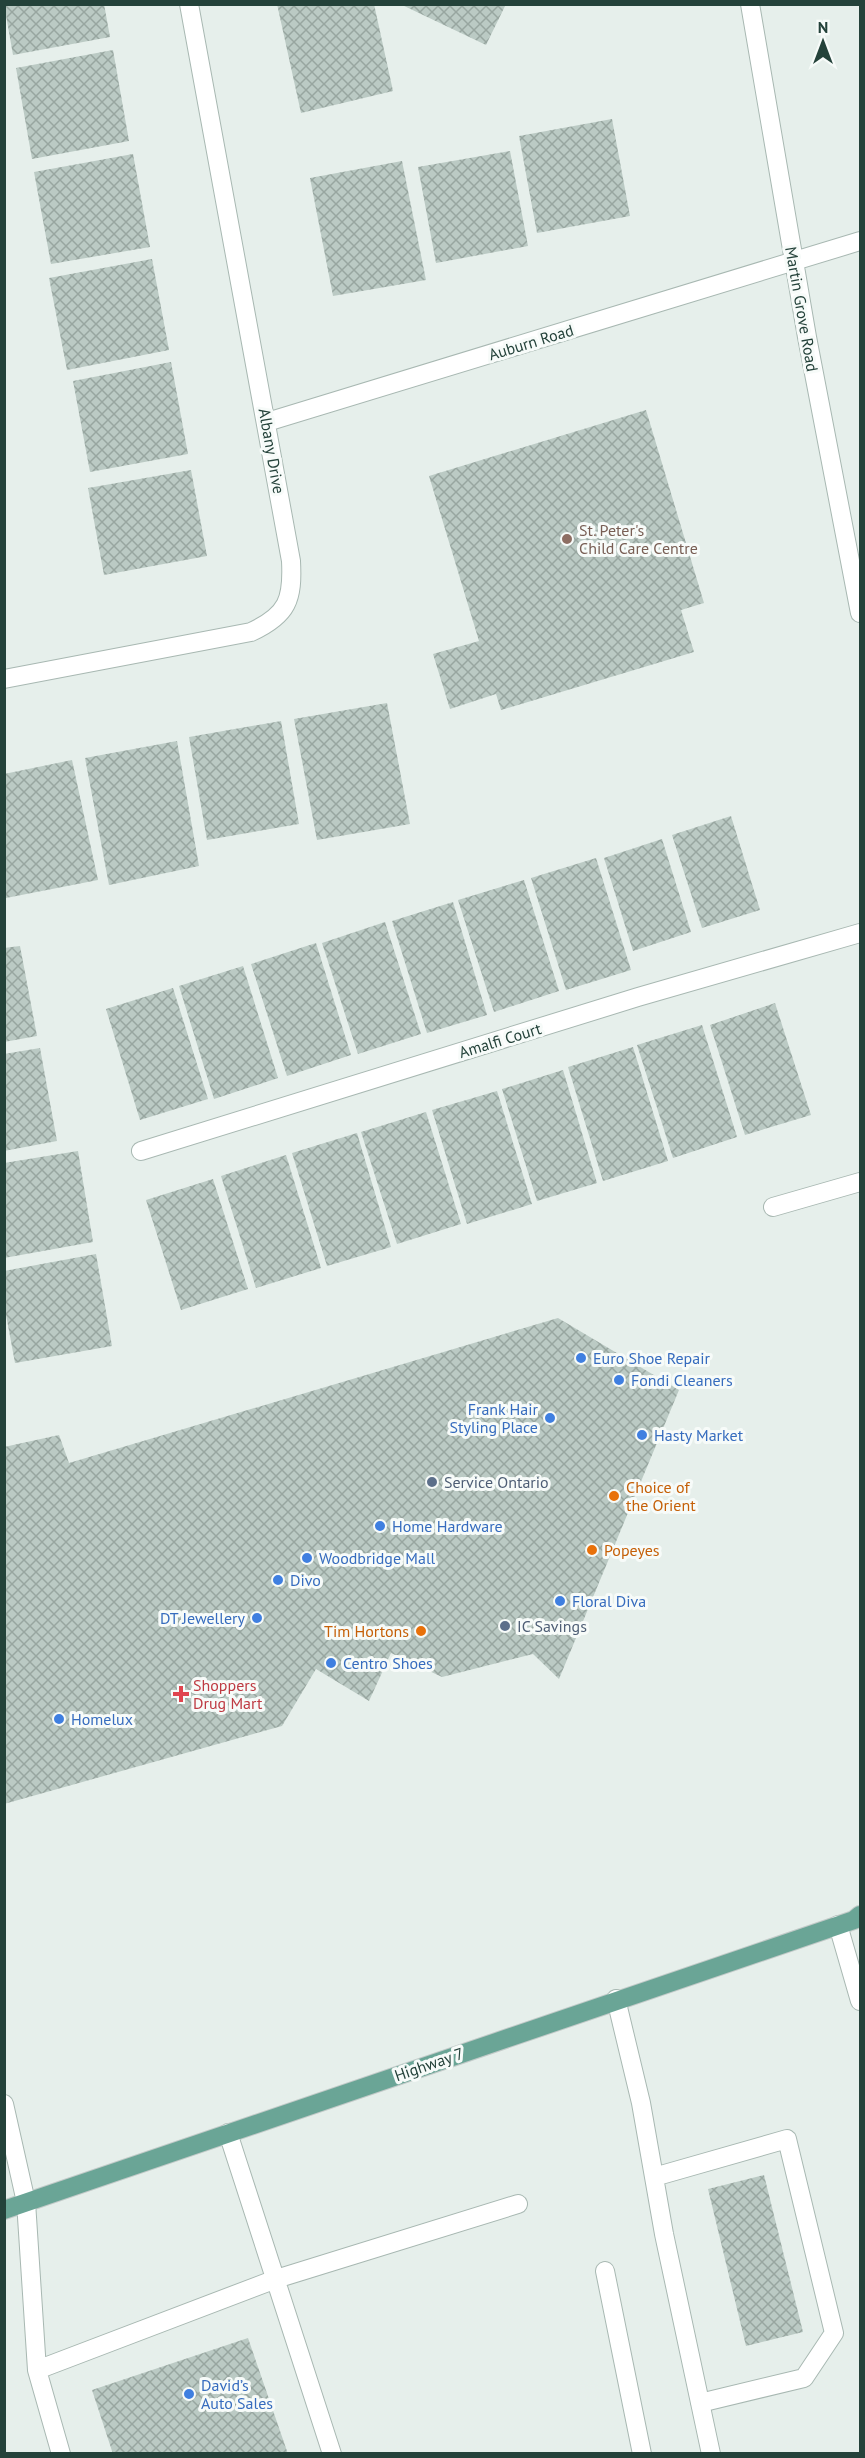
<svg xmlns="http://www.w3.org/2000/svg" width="865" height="2458" font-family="'PT Sans',sans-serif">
  <defs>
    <pattern id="building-cross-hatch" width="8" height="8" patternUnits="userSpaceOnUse" patternTransform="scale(1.5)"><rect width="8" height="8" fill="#bbcac4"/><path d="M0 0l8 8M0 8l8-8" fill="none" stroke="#98a6a0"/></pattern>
  </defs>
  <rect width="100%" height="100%" fill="#e6efeb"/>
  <path fill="url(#building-cross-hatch)" d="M4,4H104L110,37L13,55Z
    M277,4H374L393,91L301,113Z
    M400,4H506L486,45Z
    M113,50L129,141L32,159L16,68Z
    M612,119L630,216L537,233L519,136Z
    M510,151L528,246L436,263L418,167Z
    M133,154L150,247L51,264L34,172Z
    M402,161L426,280L333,296L310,178Z
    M152,259L169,350L67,370L49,278Z
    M171,362L188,454L90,472L73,381Z
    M646,410L704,603L681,610L694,652L501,710L496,694L450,709L433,654L479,641L429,476Z
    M191,470L207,556L104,575L88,488Z
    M387,703L410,824L317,840L294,719Z
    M281,721L299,824L207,840L189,737Z
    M177,741L199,866L109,885L85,758Z
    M72,760L98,880L6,898L4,774Z
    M731,816L760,910L702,928L672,835Z
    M662,839L691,932L633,951L604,858Z
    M596,858L631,970L566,990L531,878Z
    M524,880L559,991L494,1012L458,900Z
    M453,902L487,1015L427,1033L392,921Z
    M385,922L421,1034L358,1054L322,943Z
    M316,943L351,1055L287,1076L251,964Z
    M20,946L37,1036L4,1042V948Z
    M243,966L278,1078L214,1099L179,986Z
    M173,988L208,1099L140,1120L106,1009Z
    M775,1003L811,1115L745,1135L710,1025Z
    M702,1025L737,1137L673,1158L637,1045Z
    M633,1047L668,1161L603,1181L568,1067Z
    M40,1048L57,1141L4,1151V1054Z
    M563,1070L597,1183L537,1201L502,1089Z
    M497,1091L532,1204L467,1224L432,1110Z
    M426,1112L461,1224L397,1244L361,1132Z
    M357,1133L391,1247L327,1266L292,1153Z
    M78,1151L93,1242L4,1258V1163Z
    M286,1155L321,1268L256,1288L221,1176Z
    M213,1179L248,1289L181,1310L146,1200Z
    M96,1254L112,1346L15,1363L4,1304V1271Z
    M558,1318L679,1390L559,1679L533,1654L442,1677L391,1653L369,1701L316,1669L282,1726L4,1804V1447L59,1435L69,1463Z
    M764,2175L803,2332L746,2346L708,2189Z
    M248,2338L288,2454H113L92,2390Z"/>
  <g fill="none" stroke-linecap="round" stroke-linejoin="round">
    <g stroke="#a8b8b2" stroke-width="20">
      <path id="minor" d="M750,4L807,337L860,613
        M267,422L860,241
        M4,679L251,632C288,615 293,599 291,561L189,4
        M141,1151L638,997L860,933
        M773,1207L860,1182
        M838,1925L860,2001
        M616,1999L641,2103L664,2234L711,2454
        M4,2104L26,2202L37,2370L61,2454
        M228,2133L332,2454
        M654,2177L787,2139L834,2333L804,2378L700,2403
        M605,2271L642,2454
        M37,2370L276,2279L518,2204"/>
    </g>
    <g stroke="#c2cac8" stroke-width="20">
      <path id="major" d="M4,2210L854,1920L860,1915"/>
    </g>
    <use href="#minor" stroke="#fff" stroke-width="18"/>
    <use href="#major" stroke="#6aa596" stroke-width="18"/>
  </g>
  <circle fill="#8d6e63" stroke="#f7fbf9" stroke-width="2" cx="567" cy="539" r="6"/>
  <g fill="#3f7fe0" stroke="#f7fbf9" stroke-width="2">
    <circle cx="581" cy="1358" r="6"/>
    <circle cx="619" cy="1380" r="6"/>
    <circle cx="550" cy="1418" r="6"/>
    <circle cx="642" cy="1435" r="6"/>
    <circle cx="380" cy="1526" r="6"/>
    <circle cx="307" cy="1558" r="6"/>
    <circle cx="278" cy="1580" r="6"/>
    <circle cx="560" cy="1601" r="6"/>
    <circle cx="257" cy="1618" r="6"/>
    <circle cx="331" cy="1663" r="6"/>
    <circle cx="59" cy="1719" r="6"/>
    <circle cx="189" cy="2394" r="6"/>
  </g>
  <g fill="#5c6f8a" stroke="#f7fbf9" stroke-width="2">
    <circle cx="432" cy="1482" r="6"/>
    <circle cx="505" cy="1626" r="6"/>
  </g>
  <g fill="#e8710a" stroke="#f7fbf9" stroke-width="2">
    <circle cx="614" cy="1496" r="6"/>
    <circle cx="592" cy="1550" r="6"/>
    <circle cx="421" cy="1631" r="6"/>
  </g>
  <path fill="#e0444e" stroke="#f7fbf9" stroke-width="2" d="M178 1685h6v6h6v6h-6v6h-6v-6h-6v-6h6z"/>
  <g text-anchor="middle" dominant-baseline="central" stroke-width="6" stroke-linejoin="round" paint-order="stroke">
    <g font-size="16" fill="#24423a" stroke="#f7fbf9">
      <text transform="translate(802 309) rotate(80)">Martin Grove Road</text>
      <text transform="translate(531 342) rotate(-17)">Auburn Road</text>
      <text transform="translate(272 451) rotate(80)">Albany Drive</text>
      <text transform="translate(500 1040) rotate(-17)">Amalfi Court</text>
      <text transform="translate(429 2064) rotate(-19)">Highway 7</text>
    </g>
    <g font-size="16" fill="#785e54" stroke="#f7fbf9" text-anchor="start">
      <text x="579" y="530">St. Peter's<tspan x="579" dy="18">Child Care Centre</tspan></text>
    </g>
    <g font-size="16" fill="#366cbe" stroke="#f7fbf9" text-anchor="start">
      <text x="593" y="1358">Euro Shoe Repair</text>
      <text x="631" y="1380">Fondi Cleaners</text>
      <text x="538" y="1409" text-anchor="end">Frank Hair<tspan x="538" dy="18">Styling Place</tspan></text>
      <text x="654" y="1435">Hasty Market</text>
      <text x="392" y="1526">Home Hardware</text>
      <text x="319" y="1558">Woodbridge Mall</text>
      <text x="290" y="1580">Divo</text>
      <text x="572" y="1601">Floral Diva</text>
      <text x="245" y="1618" text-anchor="end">DT Jewellery</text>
      <text x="343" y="1663">Centro Shoes</text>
      <text x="71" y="1719">Homelux</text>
      <text x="201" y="2385">David’s<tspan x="201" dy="18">Auto Sales</tspan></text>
    </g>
    <g font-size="16" fill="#4e5e75" stroke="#f7fbf9" text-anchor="start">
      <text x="444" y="1482">Service Ontario</text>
      <text x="517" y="1626">IC Savings</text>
    </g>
    <g font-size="16" fill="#c56008" stroke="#f7fbf9" text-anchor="start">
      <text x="626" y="1487">Choice of<tspan x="626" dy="18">the Orient</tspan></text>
      <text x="604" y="1550">Popeyes</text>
      <text x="409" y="1631" text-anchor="end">Tim Hortons</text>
    </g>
    <g font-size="16" fill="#be3a42" stroke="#f7fbf9" text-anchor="start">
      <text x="193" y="1685">Shoppers<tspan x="193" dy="18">Drug Mart</tspan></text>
    </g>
  </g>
  <rect width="865" height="2458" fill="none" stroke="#24423a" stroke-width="12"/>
  <g transform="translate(823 42)" stroke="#f7fbf9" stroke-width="4.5" paint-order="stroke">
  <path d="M0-4.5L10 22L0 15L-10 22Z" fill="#24423a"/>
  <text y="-9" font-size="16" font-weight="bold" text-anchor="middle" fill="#24423a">N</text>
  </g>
</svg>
